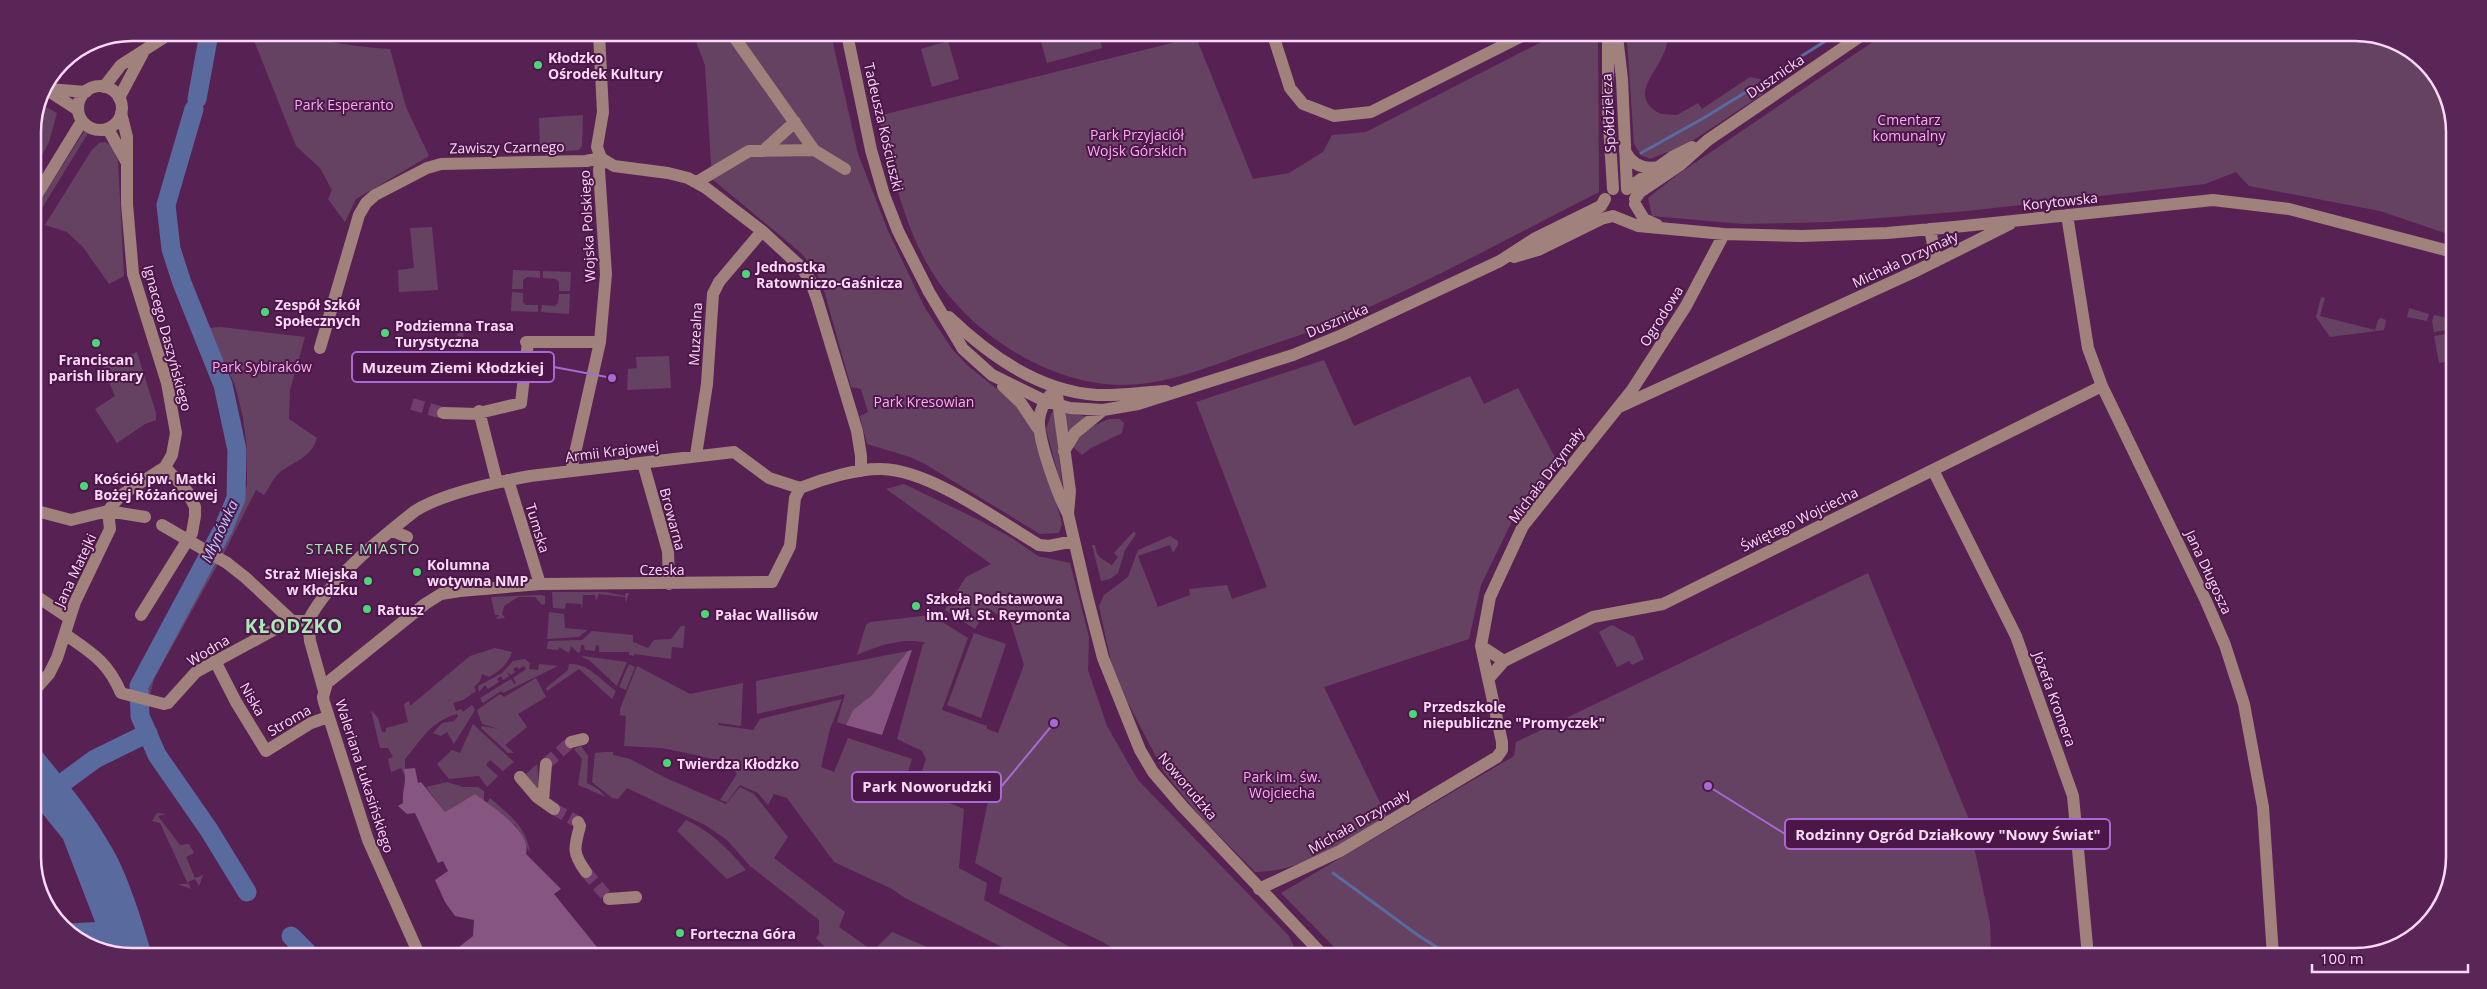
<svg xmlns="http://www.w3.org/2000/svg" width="2487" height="989" font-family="'Open Sans',sans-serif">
  <rect width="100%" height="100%" fill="#582154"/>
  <path fill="#664262" d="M251,33C298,33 343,47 390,49L406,107L429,156L356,199L345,222L328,199L332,190L320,168L296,146Z
    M693,34H831L858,154L888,231L925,308L952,349L967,365L1018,406L1030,423L1050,479L1062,524L1059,533L1040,534L925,464L910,457L867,444L860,416L868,412L861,389L851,387L823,287L815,269L800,252L712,179L705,65Z
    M1039,35H1099L1102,48L1047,63Z
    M1553,36H1598L1599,192C1512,236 1426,284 1335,322C1309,333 1281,341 1253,351C1211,366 1167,385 1121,385C1047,384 970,333 932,272C903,225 892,168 878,116L1196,37L1253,179L1289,173L1323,152L1332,135L1366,132Z
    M1629,36H1667C1671,64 1620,94 1661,114L1677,115L1698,103L1702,109L1750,77L1760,79L1763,84V94L1671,155L1667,152L1650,159L1641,155L1634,144L1627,40Z
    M1880,37L2387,38L2434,71L2454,125V236L2380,211L2249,186L2236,172L2205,184L1967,211L1830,222L1743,224L1652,216L1648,198L1677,175Z
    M948,41L959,79L932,87L921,49Z
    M38,103L57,113L49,142L33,171V126Z
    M583,115L582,146L579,150L540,153L539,118Z
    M85,130L88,133L33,223V212Z
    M105,142L112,146L118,161L124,276L109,284L83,247L67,232L45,225L91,151L99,143Z
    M432,227L438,290L399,292L398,270L414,268L410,228Z
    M513,270L540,271V278L527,277L523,280V289H512Z
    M543,271L571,272L570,291H559V282L556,279L543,278Z
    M512,292L523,293V302L526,305H538V312L511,311Z
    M559,294H570L569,314L541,312L542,305L555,306L558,303Z
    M2321,297L2325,298L2320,316L2375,330L2378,320L2381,318L2386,320L2384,330L2330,337L2316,317Z
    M2409,308L2429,314L2427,321L2407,317Z
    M2434,315L2453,319V329L2434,332L2432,321Z
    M221,327L305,337L290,390L289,419L317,438C312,457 295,461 280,472C274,477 269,488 264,495L256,490L223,555L154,679L150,695L148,694L151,679L233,527L247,485V449L243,417L235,385L208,328Z
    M2453,333L2450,361L2439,363L2434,336Z
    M137,352L156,413V420L145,424L117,443L95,409L115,396L103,368Z
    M669,356L671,388L627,390L628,369L637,368L636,357Z
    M1324,360L1354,426L1470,376L1484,404L1518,388L1558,463L1514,517L1481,585L1469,639L1324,687L1387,817C1349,839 1301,873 1255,872L1199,815L1164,772L1127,701L1111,662L1099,606L1104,595L1128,577L1138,550L1170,536L1178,541V545L1173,553L1170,545L1138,556L1158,607L1190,595L1189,589L1227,585L1232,599L1267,587L1196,402Z
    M1052,412L1054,413L1063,493L1046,429Z
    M1066,412L1084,416L1085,419L1066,434Z
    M1110,419H1119L1124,423L1122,433L1091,448L1082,455L1073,447C1081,432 1094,424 1110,419Z
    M904,484L979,520L1012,538L1038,556L1070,563L1089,637L1088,670L1107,726L1138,780L1289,936L1297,954H1121L1103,942L999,893L1002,878L975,863L989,797L921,774L926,759L922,751L897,739L923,644L926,643C904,637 877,646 857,655L866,625L870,622L931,615L968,638L942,710L987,726V729L998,733L1024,665L1011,623L987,608L975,629L945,610L966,577L991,564L886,489Z
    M1134,531L1136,534L1125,550L1118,573L1110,579L1101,581L1092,545H1095C1097,558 1101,558 1112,565L1118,557L1114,553Z
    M1868,573L1968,817L1990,923L1991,956L1341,954L1281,893L1514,756L1516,742Z
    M552,592H606L625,596V593H629L626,603L625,597L599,594L596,601L595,595H583L582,610L581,604L566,603L565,609L553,608Z
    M540,595L545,596V604L542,605L535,597H518L504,606L502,614L505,618L496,619L499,615H495L491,597Z
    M549,612L564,614L565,628L587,630L579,637L547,639Z
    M1612,625L1634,637L1644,659L1632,665L1629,661L1617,667L1599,632Z
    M681,626H685L683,648L672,647L671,659L634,654V656L629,655V652H599V646L596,645L595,651L585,650L584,645H581L580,652L578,653L571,646L569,653L559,647L558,650L547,649L548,641L582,640L592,631L633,635V642L648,648L654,640L671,639Z
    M974,633L1006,644L981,718L947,705Z
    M495,648L512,652C508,664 500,671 489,677L482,674L480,681L474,687L476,691L463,700L453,703L456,711L461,709L463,712L472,705L475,710L454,744L447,732L441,736L433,733L442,723L454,721L458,716L457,714C429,722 422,740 405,759V776L401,768L391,772L388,759L393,757L388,748H380L371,710L378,718L382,732H386V728L408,722L404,704L409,701L410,706L470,656Z
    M908,651L872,695L853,710L846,725L837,722L845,694L757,714L756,681Z
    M583,656L627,662L617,686L589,660L582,657Z
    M525,659L530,663L529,669L538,670L539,664L558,666L503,693L501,691L483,703L480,698L511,679L514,684L516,683L513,678L526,669L524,666L519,669L517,667L513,669L515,672L511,675L507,672L509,676L503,680L501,676L497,679L499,682L488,689L485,685L479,692L478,686L502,673L513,661Z
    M569,664C589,663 600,680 616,691L612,699L579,669L547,691L546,688L568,670Z
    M629,664L635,667L626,690L619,687Z
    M637,666L690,694L743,683L741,726L719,723L718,725L753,730L760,719L842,699L830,729L821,767L834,772L848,738L912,759L904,784L964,809L959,868L987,883L984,900L1081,953H1014L905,898L892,889L834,862L787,798L774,794L768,805L758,793L740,785L727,802L720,800L737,774L728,763L696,755L662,748L624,746L626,716L620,715V709Z
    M536,678L546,697L518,714L527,727L505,745L514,753H508L481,728L482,726L499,729L482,724L477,710L500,694L504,697Z
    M473,724L514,762L503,771L490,760L486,765L498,776L487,787L479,776L449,779L437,764L452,750L460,753Z
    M581,746L588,756L587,783L598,789L606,797L578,785L582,759L574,749Z
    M604,752H613V755L630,759L666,778L726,804L740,787L754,794L788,837L774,858L845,912L839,927L873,951L892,932L941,953H831L816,938L819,934V920L750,866L727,840L705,825L627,788L618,799L612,798L592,782L595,753Z
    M537,764L540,793L529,783L526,774Z
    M447,782L463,787H478L484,791V801L475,794L445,812L426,787Z
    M490,798C508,814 527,827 530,853L516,826L487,803Z
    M157,813L167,814L158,816L180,845L189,844L194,853L186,857L195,878L203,875L199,886L195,879L188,882L191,889L180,885L179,884H188L160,823L152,821Z
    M686,820C712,832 728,849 746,870L727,879L677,831Z"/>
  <path fill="#865681" d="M912,650L882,735L846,725L853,710L872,695L908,651Z
    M415,768L418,783L421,782L445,812L475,794C491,806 532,831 526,854L561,889L554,894L601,952H459V947L473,936L474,920L455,916L445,902L435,880L448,871L443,861L438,863L415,813L407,814L398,806L403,803C402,788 407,784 404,769Z"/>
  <path fill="#596a9f" d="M33,741C61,775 90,809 112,848C128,875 142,921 151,951H104L101,941L80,937L62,924L95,922L63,839L33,802Z"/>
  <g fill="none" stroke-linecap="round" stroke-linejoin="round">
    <path stroke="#596a9f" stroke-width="3" d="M1784,67L1832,37
      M1641,153L1702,119L1756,86
      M1333,873L1419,936L1446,953"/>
    <path stroke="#596a9f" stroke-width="19" d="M197,99L208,39L204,33
      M194,109L166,205L171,249L182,283L223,385L237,450L236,498L223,529L139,686L140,716L157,755L209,830L247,892
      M50,792L95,759L148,733
      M291,936L307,952"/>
    <path stroke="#703d6c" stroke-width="12" stroke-dasharray="12 6" stroke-linecap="butt" d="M458,330L464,331
      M412,404L443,413
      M546,764L571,742
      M554,809L578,822
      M586,872L609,899"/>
    <path stroke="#a0817b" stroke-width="12" d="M732,34L814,150L845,169
      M847,34L871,150L884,195L898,231L929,292L963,349L992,375L1045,401L1070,408L1103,410L1138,404L1293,355L1342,335L1500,261L1534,239L1601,206L1605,199
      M1273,35L1290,88L1303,104L1334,116L1371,112L1522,36
      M1608,36V109L1613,189
      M1617,36L1622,79L1627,189
      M78 108a22 22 0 1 1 44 0a22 22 0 1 1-44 0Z
      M104,87L121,65L171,33
      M44,88L78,110
      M48,89L86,92
      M119,98L144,51
      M108,129L126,161
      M763,151L795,122
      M1625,151C1632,165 1644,170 1659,167
      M601,158L614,166L668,173L688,178L706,188L762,231L801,267L810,280L817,299L857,431L861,456V471
      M697,182L749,151L814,150
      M1627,189L1674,156L1692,147
      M1635,199L1640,192L1680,165L1708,140L1859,37
      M33,201L82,121
      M1635,204L1644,219L1657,225
      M2067,215L2088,348L2102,386L2206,601L2225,645L2244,704L2263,807L2273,956
      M1930,229L1936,261
      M1514,257L1538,250L1601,219L1613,216L1638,226L1724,234L1802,236L1887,233L1954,227L2213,200L2289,209L2453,252
      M949,317C990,356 1039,391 1097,395C1120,396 1143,392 1166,391
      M526,342H600
      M320,348L359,215L366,203L375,195L427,168L441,164L586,161L601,158
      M1003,386L1021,403L1039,430
      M1056,387L1070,491L1068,514L1087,596L1103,658L1140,750L1153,772L1183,807L1322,954
      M1050,395C1045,401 1040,411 1039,420C1038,441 1058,495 1068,514
      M1619,407L1918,270L2010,224
      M479,411L497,482
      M443,413L479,414
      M479,413L521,403L528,342
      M1064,451L1075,433L1103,410
      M696,455L707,384L713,294L719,282L762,231
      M643,463L668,551L669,584
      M1933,470L2016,636L2073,796L2088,956
      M571,471L600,342L606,274L599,170L601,158L597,147L603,112L599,34
      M508,480L540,584
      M800,488C822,479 859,468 882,469C930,470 997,520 1039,545L1049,546L1074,541
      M33,510L71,520L108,511L145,517
      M108,511L120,496L165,467L172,455L176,433L167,383L133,274L127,204V137L121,113
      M391,530L407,537
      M227,563L246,578L292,621
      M33,594L69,618
      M141,615L192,533L195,516V507L187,491L165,467
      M308,621C330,579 378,540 415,511C443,493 497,482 530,476L734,452L769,478L800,488
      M308,621L310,641L324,691
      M66,635C92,653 108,662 121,693L164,704L168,703L196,672L279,627L292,621H308
      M1481,646L1504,661
      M215,661L236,702L266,751L311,723L328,717
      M1489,678L1504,661L1593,617L1663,604L2102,386
      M33,692L49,674L57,658L75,602L110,529L108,511
      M571,742L583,739
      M520,777L537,797L554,809
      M543,801L546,764
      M578,822L580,826C574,848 572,853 586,872
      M1259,889L1340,851L1497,757L1502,750V742L1481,646L1490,597L1523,526L1632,390L1686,306L1724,234
      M609,899L636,897
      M418,952L368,840L324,702L323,697L327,683L425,604L441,594L460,591L540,584L772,582L790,546L795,498L800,488"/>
    <path stroke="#a0817b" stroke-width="12" d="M162,525L227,563"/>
  </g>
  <g fill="#4ad778" stroke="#4c1649" stroke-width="2">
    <circle cx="538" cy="65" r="5"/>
    <circle cx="746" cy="274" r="5"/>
    <circle cx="265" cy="312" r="5"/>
    <circle cx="385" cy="333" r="5"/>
    <circle cx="96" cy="343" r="5"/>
    <circle cx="84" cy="486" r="5"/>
    <circle cx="417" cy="572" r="5"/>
    <circle cx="368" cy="581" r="5"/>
    <circle cx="916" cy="606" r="5"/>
    <circle cx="367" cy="609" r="5"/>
    <circle cx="705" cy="614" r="5"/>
    <circle cx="1413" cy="714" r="5"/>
    <circle cx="667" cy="763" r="5"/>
    <circle cx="680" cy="933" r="5"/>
  </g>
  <g text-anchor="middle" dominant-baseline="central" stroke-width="4" stroke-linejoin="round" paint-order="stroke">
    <g font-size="14" font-weight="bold" fill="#fad9f6" stroke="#4c1649" text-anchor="start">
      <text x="548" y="57">Kłodzko<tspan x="548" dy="16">Ośrodek Kultury</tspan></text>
      <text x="756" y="266">Jednostka<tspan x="756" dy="16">Ratowniczo-Gaśnicza</tspan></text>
      <text x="275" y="304">Zespół Szkół<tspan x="275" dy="16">Społecznych</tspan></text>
      <text x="395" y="325">Podziemna Trasa<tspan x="395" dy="16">Turystyczna</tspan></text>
      <text x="96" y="359" text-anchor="middle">Franciscan<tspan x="96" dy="16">parish library</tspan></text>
      <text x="94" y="478">Kościół pw. Matki<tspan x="94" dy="16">Bożej Różańcowej</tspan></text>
      <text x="427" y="564">Kolumna<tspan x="427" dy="16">wotywna NMP</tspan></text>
      <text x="358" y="573" text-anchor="end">Straż Miejska<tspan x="358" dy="16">w Kłodzku</tspan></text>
      <text x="926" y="598">Szkoła Podstawowa<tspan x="926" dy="16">im. Wł. St. Reymonta</tspan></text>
      <text x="377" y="609">Ratusz</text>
      <text x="715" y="614">Pałac Wallisów</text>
      <text x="1423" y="706">Przedszkole<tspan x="1423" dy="16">niepubliczne "Promyczek"</tspan></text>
      <text x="677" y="763">Twierdza Kłodzko</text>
      <text x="690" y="933">Forteczna Góra</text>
    </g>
    <g font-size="14" fill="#fad9f6" stroke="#4c1649">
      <text transform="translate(1775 76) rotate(-34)">Dusznicka</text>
      <text transform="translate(1608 113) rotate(-93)">Spółdzielcza</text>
      <text transform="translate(884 127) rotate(77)">Tadeusza Kościuszki</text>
      <text transform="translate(507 147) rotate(-1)">Zawiszy Czarnego</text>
      <text transform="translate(2060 201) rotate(-6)">Korytowska</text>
      <text transform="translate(587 226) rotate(-93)">Wojska Polskiego</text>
      <text transform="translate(1905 259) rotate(-25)">Michała Drzymały</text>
      <text transform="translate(1661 316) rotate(-58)">Ogrodowa</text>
      <text transform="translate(1337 320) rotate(-23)">Dusznicka</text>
      <text transform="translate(695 334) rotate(-87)">Muzealna</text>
      <text transform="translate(168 338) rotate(75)">Ignacego Daszyńskiego</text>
      <text transform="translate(612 451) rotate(-7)">Armii Krajowej</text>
      <text transform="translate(1546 475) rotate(-53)">Michała Drzymały</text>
      <text transform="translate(673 519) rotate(75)">Browarna</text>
      <text transform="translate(1799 519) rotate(-26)">Świętego Wojciecha</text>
      <text transform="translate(538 528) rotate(73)">Tumska</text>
      <text x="662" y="569">Czeska</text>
      <text transform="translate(75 570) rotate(-65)">Jana Matejki</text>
      <text transform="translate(2209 572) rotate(65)">Jana Długosza</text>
      <text transform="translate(208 650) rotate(-31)">Wodna</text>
      <text transform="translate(253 699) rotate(60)">Niska</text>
      <text transform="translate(2055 699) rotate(70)">Józefa Kromera</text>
      <text transform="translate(289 720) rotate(-30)">Stroma</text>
      <text transform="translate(365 776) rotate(72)">Waleriana Łukasińskiego</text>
      <text transform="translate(1188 786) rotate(50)">Noworudzka</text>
      <text transform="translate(1359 821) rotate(-30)">Michała Drzymały</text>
    </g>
    <g font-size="14" fill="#f7afef" stroke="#4c1649">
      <text x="344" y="104">Park Esperanto</text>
      <text x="1909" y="119">Cmentarz<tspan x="1909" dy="16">komunalny</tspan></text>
      <text x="1137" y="134">Park Przyjaciół<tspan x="1137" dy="16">Wojsk Górskich</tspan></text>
      <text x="262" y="366">Park Sybiraków</text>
      <text x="924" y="401">Park Kresowian</text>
      <text x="1282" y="776">Park im. św.<tspan x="1282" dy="16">Wojciecha</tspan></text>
    </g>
    <g font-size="15" font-style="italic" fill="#bbccfc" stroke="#4c1649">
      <text transform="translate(219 531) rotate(-65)">Młynówka</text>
    </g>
    <g font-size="15" letter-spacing="1" fill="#a8ebb6" stroke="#4c1649">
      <text x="363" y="548">STARE MIASTO</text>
    </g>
    <g font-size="19" font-weight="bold" letter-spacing="1" fill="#a8ebb6" stroke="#4c1649">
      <text x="294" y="626">KŁODZKO</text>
    </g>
  </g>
  <path d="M0 0H2487V989H0ZM132 41H2355A91 91 0 0 1 2446 132V857A91 91 0 0 1 2355 948H132A91 91 0 0 1 41 857V132A91 91 0 0 1 132 41Z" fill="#5a2657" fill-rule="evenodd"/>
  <path fill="none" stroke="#fad9f6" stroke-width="2.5" d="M132 41H2355A91 91 0 0 1 2446 132V857A91 91 0 0 1 2355 948H132A91 91 0 0 1 41 857V132A91 91 0 0 1 132 41Z"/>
  <path fill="none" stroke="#a769d2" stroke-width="2" d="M612 378L554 367M1054 723L1001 787M1708 786L1785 834"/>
  <g fill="#a769d2" stroke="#4c1649" stroke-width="2">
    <circle cx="612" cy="378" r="5"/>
    <circle cx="1054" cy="723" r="5"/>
    <circle cx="1708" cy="786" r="5"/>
  </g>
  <g fill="#4c1649" stroke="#a769d2" stroke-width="2">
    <rect x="352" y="352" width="202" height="30" rx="5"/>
    <rect x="852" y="772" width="149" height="30" rx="5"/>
    <rect x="1785" y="819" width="325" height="30" rx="5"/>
  </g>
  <g font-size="15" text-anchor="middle" font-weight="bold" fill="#fad9f6">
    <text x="453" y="373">Muzeum Ziemi Kłodzkiej</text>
    <text x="927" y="792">Park Noworudzki</text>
    <text x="1948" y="840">Rodzinny Ogród Działkowy "Nowy Świat"</text>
  </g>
  <path d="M2312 964v8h156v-8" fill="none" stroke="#fad9f6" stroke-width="2.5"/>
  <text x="2320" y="964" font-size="15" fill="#fad9f6" stroke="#4c1649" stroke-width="4" paint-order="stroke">100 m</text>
</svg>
